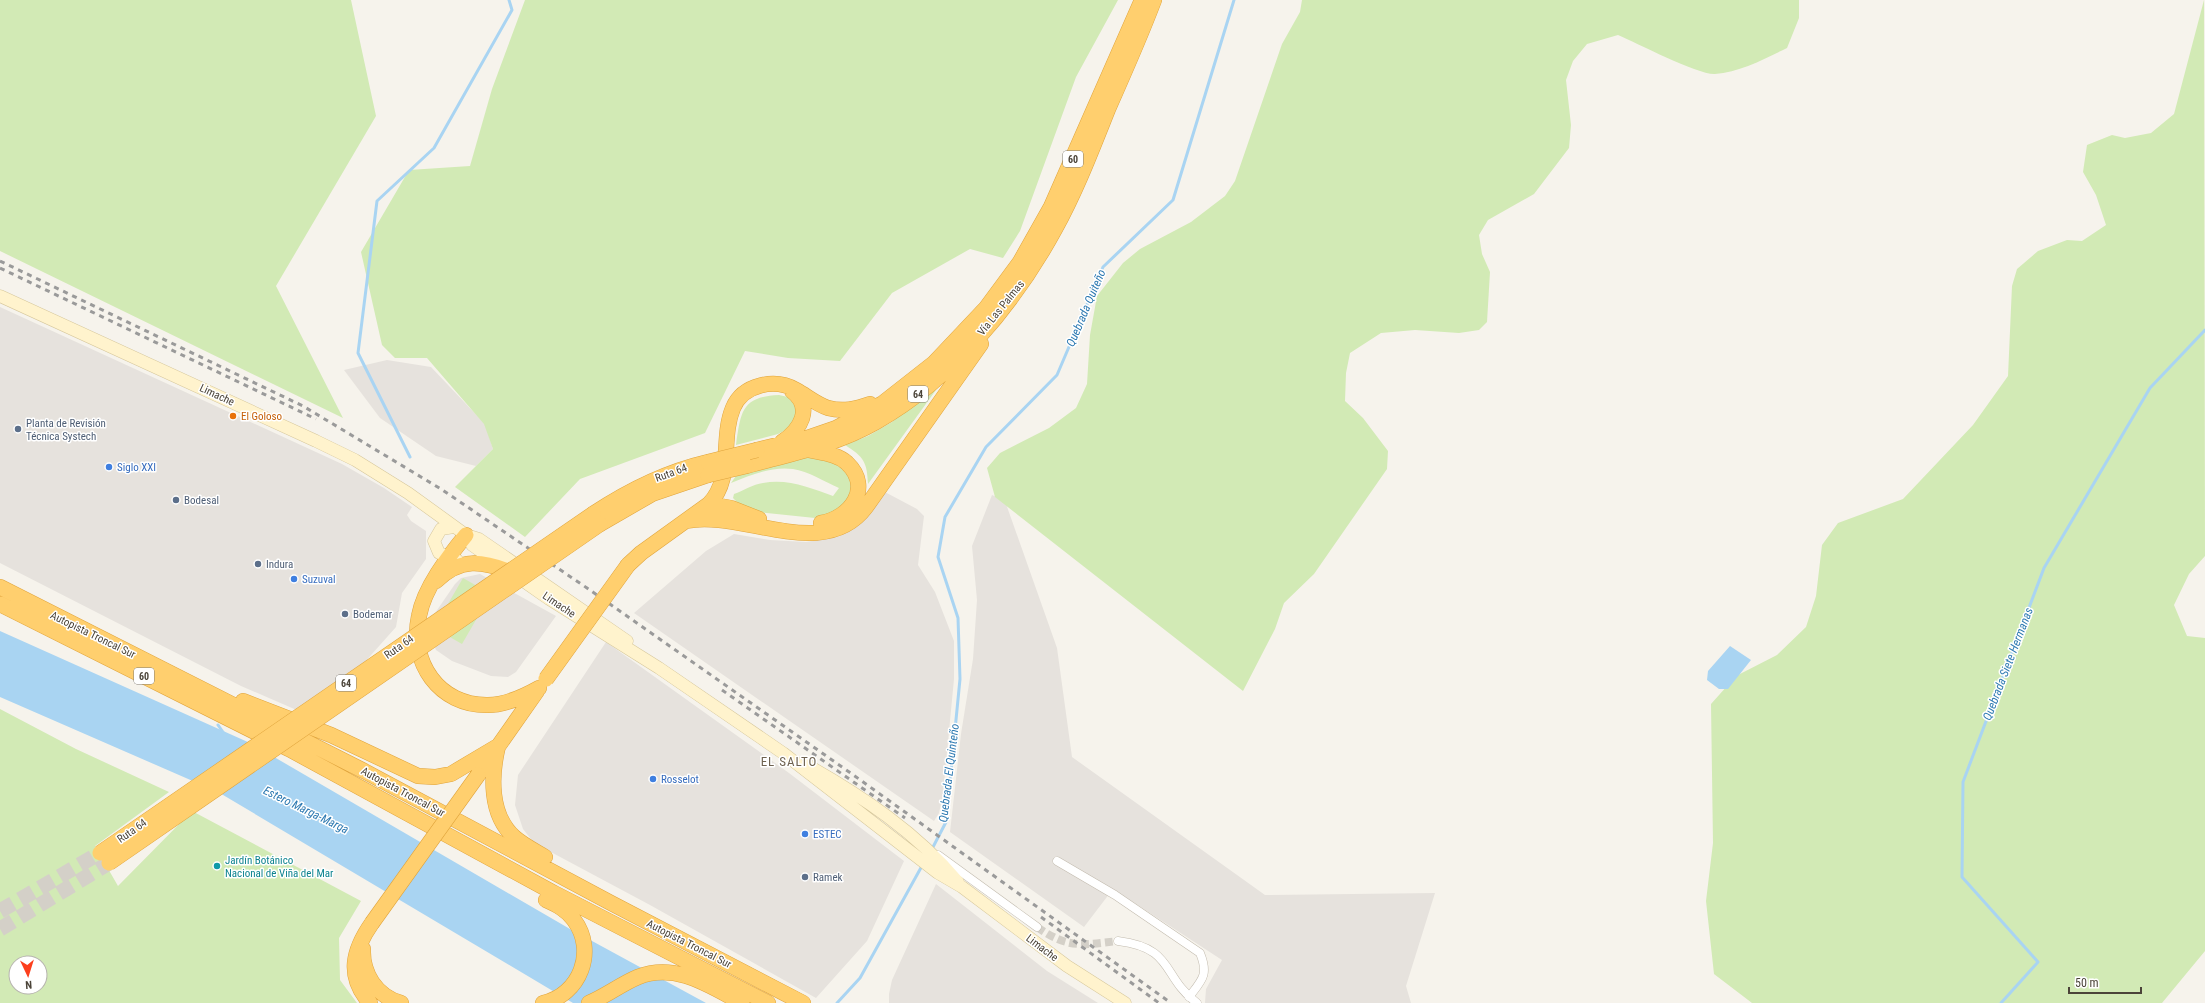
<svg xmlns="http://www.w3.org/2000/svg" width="2205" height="1003" font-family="'Roboto Condensed',sans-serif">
  <rect width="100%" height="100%" fill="#f6f3ec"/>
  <path fill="#e6e2dd" d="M0,307L342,464L384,488L412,507L407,515L411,521L426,531V559L402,593L396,627L315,718L241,686L0,563Z
    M387,360L431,367L485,424L493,449L476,466L436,456L380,418L344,370Z
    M883,491L917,509L924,516L918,565L935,592L954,641V679L943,794L939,813L934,821L634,613L706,551L734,534L770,540L806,542L840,536L859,523Z
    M992,495L1005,501L1057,648L1072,757L1265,895L1435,893L1406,986L1411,1003H1205L1206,989L1222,960L1113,889L1084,927L950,832L961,734L973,659L977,600L972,546Z
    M480,574L556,616L516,672L508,677L491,676L452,661L436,650L430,635L433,616L455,584L461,578Z
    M606,642L789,773L904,861L867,941L816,998L650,905L534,843L523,829L515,805L518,775Z
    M936,884L1047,971L1098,1003H889V994L892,980Z"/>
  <path fill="#d2eab5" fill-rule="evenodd" d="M0,0H351L376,116L276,286L343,418L0,251Z
    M525,0H1118L1076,77L1020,231L1003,258L970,249L892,293L840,361L788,358L745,351L705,433L580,479L525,537L455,487L493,449L484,424L427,358H395L382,345L361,252L409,170L470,166L492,89Z
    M1302,0H1799V18L1787,48C1764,59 1740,72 1715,74C1698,75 1637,43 1618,35L1587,44L1573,61L1566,80L1571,125L1569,148L1534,194L1488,220L1479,235L1482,254L1490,272L1487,322L1479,330L1459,333L1415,330L1381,333L1350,353L1346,373L1345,401L1363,418L1388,451L1387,469L1314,574L1284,603L1275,629L1243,691L995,497L987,468L1000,453L1049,428L1076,408L1087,384L1090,335L1097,296L1123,263L1140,249L1191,222L1225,196L1235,181L1282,44L1300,12Z
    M2204,0L2205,556L2189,574L2174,605L2187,636L2205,638V951L2162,1003H1752L1714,974L1706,901L1713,843L1711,704L1736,676L1777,655L1806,627L1816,596L1822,545L1838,523L1903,499L1973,425L2008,376L2012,286L2017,269L2038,251L2067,240L2082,241L2106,225L2096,195L2083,172L2087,145L2112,135L2125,138L2151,133L2174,114Z
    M949,372L868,484C867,462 864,457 845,445L868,436L892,422Z
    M779,395L788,397L795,406L797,415L791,427L778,434L736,445C741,412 741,397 779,395Z
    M815,456C839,465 852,469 852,497L836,513L815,518L757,512L738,503L733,498L734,494C743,491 753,484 763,483C787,478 811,488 833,496L839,488C825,482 808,471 793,469C772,466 751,475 731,483L738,473L789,459Z
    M463,578L491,594L462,644L434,628Z
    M0,709L76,749L169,792L95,846L118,886L192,811L361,901L339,938L340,980L357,1003H0ZM16,963H40V987H16Z"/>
  <path fill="#a9d4f2" d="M0,631L250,743L570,929L706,1003H573L218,792L0,697Z
    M1730,646L1751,660L1728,689H1719L1707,680L1708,671Z"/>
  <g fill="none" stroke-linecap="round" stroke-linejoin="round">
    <path stroke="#a9d4f2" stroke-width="3" d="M410,457L358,353L377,201L434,148L512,10L509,0
      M218,725L225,735
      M932,849L946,822L960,679L958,618L938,557L945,517L986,447L1057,375L1103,267L1173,200L1234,0
      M837,1003L860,978L923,864
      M2001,1003L2038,962L1962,877L1963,782L2044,568L2150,388L2205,330"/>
    <path stroke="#d4d0c8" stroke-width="8" stroke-dasharray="8 4" stroke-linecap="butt" d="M1037,927C1068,949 1082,945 1118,941"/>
    <path stroke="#d4d0c8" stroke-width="15" stroke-dasharray="15 8" stroke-linecap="butt" d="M0,911L100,853
      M0,929L109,863"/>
    <g stroke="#c2bbae" stroke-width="9">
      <path id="street" d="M938,855L1037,927
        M1057,861L1115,895L1200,953C1209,975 1202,980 1189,997
        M1118,941C1175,948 1161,976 1197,1003"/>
    </g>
    <g stroke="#d6c79b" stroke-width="13">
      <path id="secondary" d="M0,296L316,441L355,460L408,493L466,535L472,545L549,599L659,668L783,753L938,873L962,887L1067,966L1125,1003
        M454,527L441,529L434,541L439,553L457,560
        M466,535L479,539L627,641
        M807,765C862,796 917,833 958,882"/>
    </g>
    <g stroke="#e0a43c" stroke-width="16">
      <path id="highway" d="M782,442C800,430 814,408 792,391
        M757,450L807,438L836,428L883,403L934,363L986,308L1020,262L1051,207L1142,0
        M809,450C822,453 837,454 847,463C873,488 850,518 821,523
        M746,466C790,454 836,445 876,422C952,379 1014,304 1055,229C1076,191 1092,149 1108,109C1124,73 1140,37 1154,0
        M709,504L731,508L759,519
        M593,514C629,490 665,472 708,462
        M686,521C741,509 824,563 866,507L981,344
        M600,524L652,494L708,475
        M466,535C448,557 424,588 419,616C409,662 439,706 488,705C506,705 523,697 539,688
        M628,565L641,553L709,504C734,478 720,439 733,408C743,384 775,378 796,390C807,396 816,404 828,408C843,412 856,409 870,404
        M436,581C461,557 482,561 511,572
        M0,587L364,771L611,903L803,1003
        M0,604L289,749L554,893L768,1003
        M243,701L331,735L418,776L435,777L451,774L498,746
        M498,746C491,775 489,814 514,837C523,845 535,851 545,857
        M478,775L537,691
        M363,949C362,973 376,996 401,1003
        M370,1003C346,976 353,950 372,923
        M543,1003C580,995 597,951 574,920C567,910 557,905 546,900
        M589,1003C606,996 621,984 638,977C676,962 710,986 742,1003"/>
    </g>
    <use href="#street" stroke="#fff" stroke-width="8"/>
    <use href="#secondary" stroke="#fff3cd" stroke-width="12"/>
    <use href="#highway" stroke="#ffcf6e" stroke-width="15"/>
    <path stroke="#9a9a9a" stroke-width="3" stroke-dasharray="5 5" stroke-linecap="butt" d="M0,261L303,406L441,489L587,588L852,774L1171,1003
      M0,268L316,419
      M722,690L905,818
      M1041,917L1159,1003"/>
    <g stroke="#e0a43c" stroke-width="16" stroke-linecap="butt">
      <path id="highway-bridge" d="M708,462L757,450
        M708,475L746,466
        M546,679L628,565
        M100,853L593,514
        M109,863L600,524
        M372,923L478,775"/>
    </g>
    <use href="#highway-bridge" stroke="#ffcf6e" stroke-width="15"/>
  </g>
  <circle fill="#e8710a" stroke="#fff" stroke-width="1.5" cx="233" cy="416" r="4"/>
  <g fill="#5c6f8a" stroke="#fff" stroke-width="1.5">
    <circle cx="18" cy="429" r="4"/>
    <circle cx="176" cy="500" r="4"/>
    <circle cx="258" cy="564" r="4"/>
    <circle cx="345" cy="614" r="4"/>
    <circle cx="805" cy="877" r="4"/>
  </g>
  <g fill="#3f7fe0" stroke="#fff" stroke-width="1.5">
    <circle cx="109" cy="467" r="4"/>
    <circle cx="294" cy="579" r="4"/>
    <circle cx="653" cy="779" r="4"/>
    <circle cx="805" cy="834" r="4"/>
  </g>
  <circle fill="#0f9aa8" stroke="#fff" stroke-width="1.5" cx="217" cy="866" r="4"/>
  <g text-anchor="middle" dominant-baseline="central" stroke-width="3" stroke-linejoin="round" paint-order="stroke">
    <g fill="#fff" stroke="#817c74" stroke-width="1">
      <rect x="1063" y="151" width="20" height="16" rx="3"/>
      <rect x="908" y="386" width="20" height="16" rx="3"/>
      <rect x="134" y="668" width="20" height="16" rx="3"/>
      <rect x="336" y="675" width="20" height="16" rx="3"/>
    </g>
    <g font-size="10" font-weight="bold" fill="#4b4439">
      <text x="1073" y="159">60</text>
      <text x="918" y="394">64</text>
      <text x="144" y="676">60</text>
      <text x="346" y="683">64</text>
    </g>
    <g font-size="11" fill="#4b4439" stroke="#fff">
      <text transform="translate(1001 308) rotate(-51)">Vía Las Palmas</text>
      <text transform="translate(217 395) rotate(25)">Limache</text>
      <text transform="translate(671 473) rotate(-20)">Ruta 64</text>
      <text transform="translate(559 605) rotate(34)">Limache</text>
      <text transform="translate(93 635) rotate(26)">Autopista Troncal Sur</text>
      <text transform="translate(399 647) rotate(-35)">Ruta 64</text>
      <text transform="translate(403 792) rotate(28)">Autopista Troncal Sur</text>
      <text transform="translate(132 831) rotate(-35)">Ruta 64</text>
      <text transform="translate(689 944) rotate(27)">Autopista Troncal Sur</text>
      <text transform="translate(1042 948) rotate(37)">Limache</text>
    </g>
    <g font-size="11" fill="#c56008" stroke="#fff" text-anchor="start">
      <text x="241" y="416">El Goloso</text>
    </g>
    <g font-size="11" fill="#4e5e75" stroke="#fff" text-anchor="start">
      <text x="26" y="423">Planta de Revisión<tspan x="26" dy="13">Técnica Systech</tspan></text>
      <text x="184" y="500">Bodesal</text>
      <text x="266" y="564">Indura</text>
      <text x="353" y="614">Bodemar</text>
      <text x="813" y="877">Ramek</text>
    </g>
    <g font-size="11" fill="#366cbe" stroke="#fff" text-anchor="start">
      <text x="117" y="467">Siglo XXI</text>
      <text x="302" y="579">Suzuval</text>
      <text x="661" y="779">Rosselot</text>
      <text x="813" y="834">ESTEC</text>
    </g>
    <g font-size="11" fill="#0d838f" stroke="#fff" text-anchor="start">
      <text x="225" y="860">Jardín Botánico<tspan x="225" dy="13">Nacional de Viña del Mar</tspan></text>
    </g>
    <g font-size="12" font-style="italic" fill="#2e7ab2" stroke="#fff">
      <text transform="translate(1086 308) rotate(-67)">Quebrada Quiteño</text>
      <text transform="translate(2008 664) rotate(-69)">Quebrada Siete Hermanas</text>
      <text transform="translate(949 773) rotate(-83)">Quebrada El Quinteño</text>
      <text transform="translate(306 810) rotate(26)">Estero Marga-Marga</text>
    </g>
    <g font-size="13" letter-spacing="1" fill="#6e6250" stroke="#fff">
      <text x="789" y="761">EL SALTO</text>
    </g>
  </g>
  <g transform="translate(28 975) rotate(176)"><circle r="19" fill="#ffffff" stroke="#b7b4b0"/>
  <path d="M0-3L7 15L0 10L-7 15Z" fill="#fc3f1d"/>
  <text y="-6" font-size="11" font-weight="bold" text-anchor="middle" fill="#4b4439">N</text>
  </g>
  <path d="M2069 987v6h72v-6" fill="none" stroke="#4b4439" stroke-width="2"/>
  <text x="2075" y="987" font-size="12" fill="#4b4439" stroke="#ffffff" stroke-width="3" paint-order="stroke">50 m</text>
</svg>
